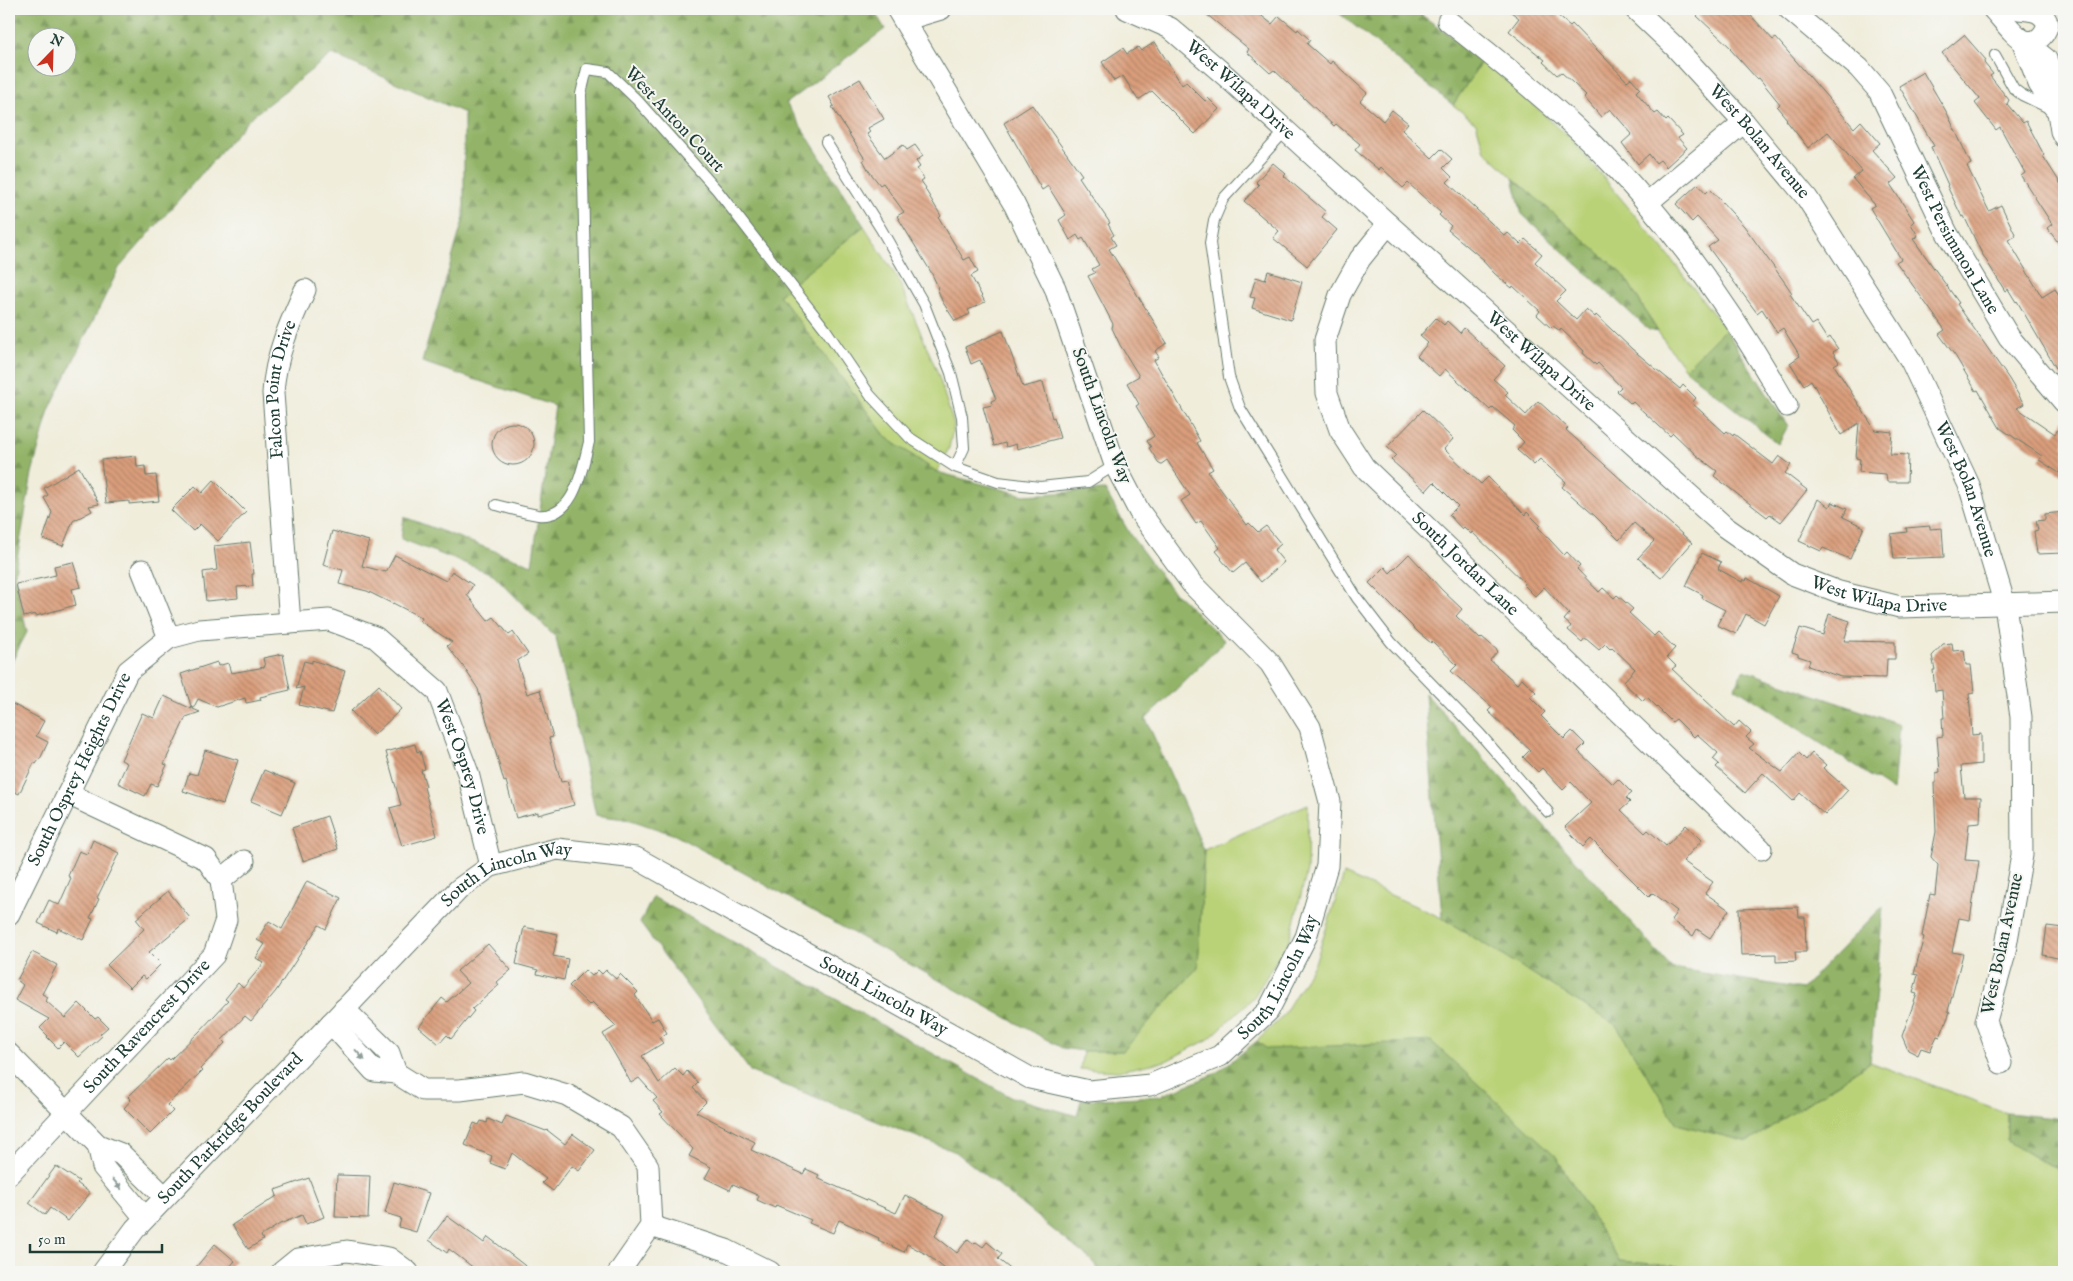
<svg xmlns="http://www.w3.org/2000/svg" width="2073" height="1281" font-family="'IM FELL English',serif">
  <defs>
    <pattern id="forest-firs" width="22" height="20" patternUnits="userSpaceOnUse" patternTransform="scale(1.25)"><rect width="22" height="20" fill="#93b468"/><path d="M5 1l3.5 6h-7zM16 11l3.5 6h-7z" fill="#779456"/></pattern>
    <pattern id="building-back-hatch" width="6" height="6" patternUnits="userSpaceOnUse" patternTransform="scale(1.25)"><rect width="6" height="6" fill="#da9e7c"/><path d="M-1 5l2 2M0 0l6 6M5-1l2 2" fill="none" stroke="#b08266"/></pattern>
  </defs>
  <rect width="100%" height="100%" fill="#f6f6f2"/>
  <filter id="ink" filterUnits="userSpaceOnUse"><feTurbulence type="fractalNoise" baseFrequency=".02" numOctaves="2"/><feDisplacementMap in="SourceGraphic" scale="10" xChannelSelector="R" yChannelSelector="G"/><feConvolveMatrix kernelMatrix="1 2 1 2 8 2 1 2 1" color-interpolation-filters="sRGB"/></filter>
  <filter id="wash" filterUnits="userSpaceOnUse"><feTurbulence type="fractalNoise" baseFrequency=".0096" numOctaves="4" result="noise"/><feDisplacementMap in="SourceGraphic" scale="20" xChannelSelector="R" yChannelSelector="G"/><feGaussianBlur stdDeviation="1.12" result="paint"/><feColorMatrix in="noise" values="0 0 0 0 0 0 0 0 0 0 0 0 0 0 0 0 0 1.4 0 .05"/><feComposite in="paint" operator="in"/></filter>
  <g filter="url(#wash)">
    <rect width="100%" height="100%" fill="#f0eddb"/>
    <path fill="#bad277" stroke="#6c8856" d="M1483,59L1572,140L1664,250L1725,329L1685,369L1658,332L1624,275L1513,178L1484,150L1476,123L1453,105Z
      M864,226L898,279L937,371L954,425L949,448L937,472L887,438L779,295Z
      M1308,804L1307,871L1290,938L1254,997L1209,1039L1166,1061L1118,1071L1080,1069L1083,1051H1123L1198,967L1204,850Z
      M1344,874L1442,918L1616,1025L1677,1124L1748,1142L1870,1062L2007,1113V1141L2050,1166L2064,1170V1272H1720L1718,1270L1619,1261L1555,1155L1266,1049L1257,1041L1282,1017L1315,963Z"/>
    <path fill="url(#forest-firs)" stroke="#59784e" fill-rule="evenodd" d="M9,9H873L885,29L786,103L864,226L779,295L887,438L937,472L1024,495L1105,490L1131,536L1170,588L1225,641L1146,719L1204,850L1198,967L1123,1051H1083L1062,1048L675,835L631,820L596,815L556,638L493,574L401,539L404,517L532,565L555,406L422,362L464,217V113L332,54L250,118L119,268L49,410L32,473L14,577L27,632L9,667ZM38,38H68V68H38Z
      M1334,9H1415L1420,14L1483,59L1453,105Z
      M1513,178L1624,275L1658,332L1649,330L1522,214Z
      M1725,329L1788,426L1778,444L1685,369Z
      M1743,670L1899,724L1893,791L1735,687Z
      M1425,693L1672,968L1802,989L1883,906L1870,1062L1748,1142L1677,1124L1616,1025L1442,918Z
      M653,897L1009,1096L1077,1116L1081,1100L1160,1096L1215,1074L1257,1041L1267,1049L1431,1041L1555,1155L1619,1261L1718,1270L1720,1272H1101L1091,1260L956,1152L751,1072L640,923Z
      M2007,1113L2064,1119V1170L2050,1166L2007,1141Z"/>
    <g id="blocks">
      <path fill="url(#building-back-hatch)" d="M1200,9H1253L1272,24L1279,16L1297,31L1298,29L1310,40L1307,44L1330,64L1332,61L1367,93L1360,101L1383,121L1392,110L1408,123L1402,130L1432,158L1441,149L1452,159L1443,168L1452,177L1447,182L1505,236L1508,233L1520,244L1525,239L1542,254L1535,262L1566,291L1556,301L1576,320L1586,309L1595,317L1596,315L1632,349L1680,389L1683,385L1696,398L1692,403L1725,433L1727,431L1733,436L1734,434L1773,464L1779,456L1791,465L1785,473L1807,490L1781,522L1770,514L1767,517L1714,476L1717,471L1696,455L1673,433L1670,436L1633,402L1631,404L1617,391L1621,387L1598,363L1596,365L1583,353L1584,351L1561,329L1560,331L1553,326L1551,328L1537,315L1540,311L1513,286L1512,288L1495,274L1483,261L1484,260L1448,230L1451,226L1439,215L1441,213L1408,183L1403,188L1381,167L1379,170L1355,150L1360,144L1336,124L1334,126L1274,70L1270,73L1247,52L1249,49Z
        M1507,9H1550L1570,26L1572,24L1627,81L1631,78L1640,88L1636,92L1655,114L1658,112L1666,121L1668,119L1683,135L1678,138L1687,148L1666,167L1660,160L1656,163L1649,154L1638,164L1622,143L1632,134L1610,109L1601,117L1584,97L1586,95L1561,72L1557,75L1543,62L1545,60L1509,31L1519,18Z
        M1704,9H1745L1773,40L1776,38L1854,128L1861,121L1880,143L1872,150L1897,178L1890,184L1914,221L1911,224L1918,236L1913,239L1959,303L1957,304L2009,379L2024,404L2017,408L2055,434L2064,420V476L2039,460L2042,456L2000,428L1978,390L1976,391L1956,357L1939,334L1945,330L1896,262L1901,259L1870,208L1875,205L1853,179L1862,171L1828,132L1808,148L1786,120L1787,119L1777,107L1780,104L1759,78L1757,79L1730,49L1731,48L1697,16Z
        M1964,35L1986,60L1984,63L1993,74L1990,76L2009,100L2007,104L2023,123L2026,121L2044,155L2043,156L2064,189V250L2047,228L2052,224L2021,176L2025,173L2000,127L1996,130L1975,103L1980,99L1942,53Z
        M1155,42L1182,85L1186,82L1205,101L1208,98L1219,109L1195,134L1152,91L1138,100L1123,76L1114,81L1102,62L1123,48L1127,54L1138,47L1141,51Z
        M1923,72L1947,113L1971,164L1967,166L1989,211L2001,205L2016,236L2008,240L2042,297L2055,289L2064,304V382L2017,301L2016,302L2008,289L2005,291L1981,252L1964,216L1962,217L1947,186L1948,185L1931,147L1934,146L1899,86Z
        M860,79L884,119L868,128L870,132L867,134L885,158L903,145L907,150L915,145L923,156L916,161L920,167L917,169L924,179L921,181L926,188L925,189L941,216L939,218L964,260L970,257L978,272L971,276L985,302L968,310L970,314L955,321L942,301L937,287H938L931,272L897,216L904,212L883,183L880,185L869,171L863,160L865,159L832,107L834,106L829,97Z
        M1032,105L1082,175L1079,177L1110,223L1108,224L1114,235L1111,237L1116,245L1109,249L1167,343L1155,351L1159,357L1154,360L1200,441L1197,443L1213,469L1208,472L1247,525L1249,523L1258,532L1266,526L1281,544L1274,550L1284,562L1261,582L1245,563L1233,573L1221,559L1222,558L1216,551L1220,548L1201,521L1196,524L1181,501L1190,495L1167,460L1160,465L1149,448L1151,447L1147,441L1154,436L1136,406L1139,404L1127,383L1139,376L1120,345L1112,328L1113,324L1088,276L1095,273L1092,269L1099,265L1083,238L1080,240L1077,235L1070,240L1059,220L1066,215L1048,186L1042,190L1004,123Z
        M1273,163L1286,174L1284,176L1326,212L1322,217L1337,230L1307,266L1273,238L1279,231L1244,201L1259,185L1256,182Z
        M1698,184L1706,193L1710,189L1744,226L1786,284L1792,293L1790,294L1811,325L1816,322L1827,339L1830,337L1838,349L1833,352L1839,362L1834,365L1875,430L1892,432L1890,454L1908,455L1907,482H1887L1886,474L1859,472L1860,459L1856,458L1859,423L1841,435L1811,380L1804,385L1790,363L1800,356L1783,328L1777,332L1762,309L1757,313L1708,247L1718,240L1697,217L1692,222L1676,204Z
        M1268,271L1302,282L1291,320L1252,308L1255,298L1250,297L1256,277L1265,280Z
        M1436,318L1444,325L1447,321L1460,333L1464,328L1505,366L1493,379L1508,392L1505,395L1526,415L1538,401L1568,428L1566,430L1692,543L1661,578L1638,558L1654,541L1634,523L1619,540L1595,516L1562,487L1566,482L1540,459L1534,465L1517,450L1524,442L1512,430L1515,426L1493,407L1490,410L1445,369L1439,376L1417,356L1428,343L1420,336Z
        M1003,331L1023,387L1043,382L1052,418L1054,417L1060,438L1017,449L1016,444L1006,447L1005,443L994,446L983,407L992,405L991,401L996,399L980,360L971,364L965,347Z
        M1423,410L1453,439L1444,449L1470,474L1481,484L1488,477L1525,515L1527,512L1540,525L1538,527L1564,555L1567,552L1580,566L1577,569L1599,592L1603,588L1614,598L1617,595L1633,609L1629,613L1654,636L1658,632L1675,648L1667,657L1676,666L1672,669L1734,727L1739,721L1751,732L1746,737L1754,744L1749,748L1782,772L1799,753L1806,760L1812,753L1826,765L1823,768L1848,790L1825,815L1800,793L1793,801L1763,773L1745,793L1716,767L1719,764L1713,759L1718,753L1697,734L1694,737L1676,719L1672,722L1647,697L1643,701L1623,682L1635,669L1612,647L1610,649L1605,644L1599,650L1585,638L1582,642L1568,630L1571,626L1564,620L1569,614L1544,587L1535,596L1524,585L1525,583L1472,532L1471,534L1464,527L1462,529L1449,515L1458,506L1434,482L1426,491L1391,460L1396,455L1387,447Z
        M492 444a21 21 0 1 1 42 0a21 21 0 1 1-42 0Z
        M136,456L137,467L145,466L146,476L156,475L159,501L129,504V501L106,503L101,460Z
        M79,467L99,504L89,506L92,511L73,521L63,546L43,539L52,512L44,498L48,495L44,488Z
        M214,480L246,512L218,541L200,524L193,531L171,510L195,486L202,493Z
        M1818,499L1829,507L1832,502L1847,509L1843,517L1864,527L1850,559L1823,548L1821,551L1799,541Z
        M2064,512V553L2037,554L2034,531L2038,530L2036,521L2045,520V514Z
        M1930,526V529L1942,528L1944,557L1894,559L1891,534L1907,532L1906,528Z
        M332,531L369,541L362,566L386,572L395,555L446,581L452,571L473,585L467,595L488,621L494,617L509,635L513,632L528,654L517,661L527,694L540,690L553,737L549,738L561,782L567,781L574,805L538,815V812L516,818L506,781L504,782L478,689L463,666L447,646L452,642L420,621L422,618L393,603V604L367,591L339,584L343,570L323,565Z
        M250,542L254,574H252L253,586L237,587L238,598L206,601L203,572L217,570L214,546Z
        M1702,553L1721,562L1718,569L1742,582L1743,579L1746,581L1747,578L1779,596L1764,624L1746,614L1736,634L1717,625L1725,610L1702,598L1703,595L1686,586Z
        M1409,554L1442,590L1462,609L1456,616L1480,639L1482,637L1498,651L1490,660L1517,684L1522,678L1536,692L1530,697L1545,712L1541,716L1564,739L1572,731L1585,744L1578,751L1613,784L1618,779L1632,793L1626,798L1630,802L1621,810L1645,833L1648,830L1666,846L1686,825L1702,840L1683,861L1713,882L1705,893L1729,910L1710,938L1697,929L1693,936L1671,920L1677,911L1653,893L1649,897L1591,839L1583,847L1565,827L1591,803L1571,782L1563,790L1542,768L1538,772L1523,757L1530,750L1488,711L1492,707L1451,671L1457,665L1432,641L1431,643L1418,632L1369,583L1385,567L1390,573Z
        M73,562L81,587L72,589L76,605L36,616L35,614L24,617L16,584L56,575L54,566Z
        M1829,614L1850,621L1844,641L1895,642V659H1887L1886,678L1841,677L1808,666L1810,660L1798,656V654L1792,652L1800,628L1823,635Z
        M1952,643L1953,651L1964,650L1966,665H1971L1974,693L1969,694L1972,735L1981,734V764L1961,766L1964,797H1981L1980,823L1969,824L1965,860L1979,861L1970,920L1959,918L1952,952L1963,954L1948,1011L1950,1012L1940,1037L1937,1036L1930,1051L1921,1048L1918,1055L1908,1050L1902,1036L1917,994L1913,993L1918,975L1914,974L1924,937L1922,936L1930,894L1935,895L1938,865L1931,857L1936,832L1934,783H1936V773L1940,772L1937,737L1943,736L1942,718H1944L1942,690L1935,691L1933,670H1935L1932,656L1943,644Z
        M283,654L290,690L260,697L261,700L246,703L245,698L217,707L198,699L193,709L200,712L186,717L164,764L167,765L157,786L151,784L145,796L118,783L127,763L121,760L142,713L154,718L164,696L192,709L181,674L217,662L218,666L228,663L231,673L265,667L263,658Z
        M312,660L345,671L332,713L299,705L304,687L296,689L304,661L312,663Z
        M379,685L401,709L374,735L351,711Z
        M9,702L44,721L36,736L48,742L41,757L36,764L34,763L19,794L9,789Z
        M415,744L417,752L420,751L425,769L421,770L426,786L424,787L437,836L402,846L390,808L401,805L386,752Z
        M205,750L238,760L223,804L183,791L189,773L197,775Z
        M264,770L295,783L282,814L251,801Z
        M327,816L338,849L303,861L292,828Z
        M93,840L119,853L97,898L99,899L90,918L93,919L83,940L58,928L57,932L38,923L49,900L59,905L71,878L68,876L79,851L87,854Z
        M307,881L341,898L326,929L319,925L276,991L251,1021L245,1016L222,1040L225,1043L200,1069L202,1071L167,1105L173,1111L150,1134L124,1108L131,1100L128,1097L168,1058L170,1060L200,1031L228,1001L225,999L238,983L243,988L264,963L256,958L265,944L257,940L269,921L282,929Z
        M168,891L190,918L149,952L161,964L146,979L142,976L130,988L107,965L144,929L136,919Z
        M1798,907L1799,917H1805L1806,952H1795L1796,961L1776,962V954L1741,955L1739,909Z
        M2047,926L2064,928L2062,959L2043,955Z
        M524,927L558,934L553,956L568,959L564,980L537,974L538,970L516,964Z
        M488,944L511,970L497,982L499,985L472,1009L474,1011L451,1039L447,1035L439,1044L419,1027L442,998L447,1002L468,983L457,971Z
        M32,952L57,965L42,994L48,997L46,1001L65,1018L79,1003L95,1019L98,1017L108,1027L100,1034L102,1036L79,1057L64,1042L58,1048L47,1037L48,1036L40,1028L49,1019L15,1000L23,985L17,980Z
        M585,970L592,976L598,970L602,974L606,970L616,979L620,974L638,992L635,995L652,1021L658,1018L667,1033L659,1038L663,1043L642,1056L659,1083L675,1068L683,1076L687,1071L698,1083L693,1088L706,1102L696,1112L755,1142L751,1150L803,1174L806,1169L819,1175L817,1178L896,1213L905,1195L945,1215L935,1236L957,1253L968,1239L974,1244L976,1242L983,1247L987,1242L1002,1254L998,1259L1014,1272H949L926,1254L907,1244L904,1252L878,1240L879,1238L839,1220L833,1233L809,1223L811,1220L776,1205L775,1208L757,1200L759,1196L733,1184L730,1190L705,1178L711,1167L689,1156L693,1149L660,1114L663,1112L653,1101L657,1098L639,1078L631,1083L617,1058L603,1034L616,1026L592,1002L589,1005L569,986Z
        M506,1116L546,1131L547,1130L565,1144L573,1134L595,1150L579,1171L572,1166L553,1191L542,1183L546,1179L512,1153L505,1169L490,1163L492,1156L465,1145L474,1123L479,1125L481,1121L487,1123L488,1119L502,1125Z
        M56,1166L79,1181L77,1183L90,1193L68,1221L50,1208L45,1215L29,1203Z
        M337,1175L370,1176L368,1218L335,1217Z
        M309,1178L324,1217L306,1224L302,1215L280,1224L261,1236L263,1240L248,1249L232,1225L277,1196L275,1190Z
        M394,1182L429,1193L416,1232L399,1227L401,1218L385,1213Z
        M447,1216L484,1243L488,1237L533,1272H479L449,1249L447,1253L429,1240Z
        M215,1244L235,1261L225,1272H192Z"/>
    </g>
  </g>
  <g filter="url(#ink)">
    <use href="#blocks" fill-opacity="0" stroke="#687b6e" stroke-width="1"/>
    <g fill="none" stroke-linecap="round" stroke-linejoin="round">
      <g stroke="#687b6e" stroke-width="12">
        <path id="service" d="M1995,55L2014,89L2022,95L2051,109
          M1286,130L1223,199L1214,220L1210,243L1229,377L1240,408L1357,598L1391,642L1480,734L1548,812
          M826,142L881,229L924,304L951,373L962,417L964,448L955,467
          M496,505C509,508 524,513 538,515C575,519 582,469 589,442L581,94L587,69L608,72L637,100L717,190L826,330L870,395L910,438L955,467L998,482L1040,487L1088,482L1115,465"/>
      </g>
      <g stroke="#687b6e" stroke-width="23">
        <g id="minor">
          <path id="s1" d="M1127,9L1170,28L1227,77L1388,224L1725,527L1792,574L1839,592L1900,607L2064,602"/>
          <path id="s2" d="M1635,9L1675,47L1744,122L1807,198L1911,361L1969,485L2005,605L2021,717L2022,855L2004,957L1986,1021L2001,1063"/>
          <path id="s3" d="M1789,9L1859,68L1879,91L1947,233L2009,337L2064,402"/>
          <path d="M1993,9C2000,16 2014,36 2023,40C2036,46 2045,35 2048,24C2042,10 2033,11 2019,9"/>
          <path d="M904,20L941,9"/>
          <path d="M1448,21C1498,60 1548,100 1593,144C1669,220 1734,313 1787,406"/>
          <path d="M2022,40L2046,59L2052,75L2061,131L2064,137"/>
          <path d="M2022,40L2039,84L2054,107"/>
          <path d="M1647,203L1744,122"/>
          <path id="s4" d="M1388,224L1360,259L1340,295L1325,340L1327,393L1340,430L1364,467L1761,849"/>
          <path d="M142,570L169,638"/>
          <path id="s5" d="M290,623L273,393C275,356 290,323 305,290"/>
          <path d="M221,880L244,861"/>
          <path id="s6" d="M9,914L128,671L169,638L199,630L329,620L375,637L437,691L468,773L491,866"/>
          <path d="M344,1009L389,1053L396,1073"/>
          <path d="M331,1023L374,1071L396,1073L423,1090H460L524,1082L567,1095L621,1127L648,1166L651,1226L619,1272"/>
          <path d="M9,1054L98,1145L121,1154L165,1197"/>
          <path d="M98,1145L103,1167L145,1218"/>
          <path id="s7" d="M9,1174L214,955L226,920L221,880L206,859L68,794"/>
          <path d="M651,1226L726,1250L770,1272"/>
          <path id="s8" d="M103,1272L135,1229L459,889L491,866L557,849L636,858L1030,1078L1089,1091L1150,1085L1220,1056L1268,1011L1306,937L1327,866L1330,802L1310,727L1270,663L1192,584L1139,511L1115,465L1055,288L1014,204L897,9"/>
          <path d="M282,1272L298,1259L347,1251L389,1258L408,1272"/>
        </g>
      </g>
      <use href="#service" stroke="#fff" stroke-width="10"/>
      <use href="#minor" stroke="#fff" stroke-width="21"/>
    </g>
    <defs><path id="oneway-solid" d="M-6-.8H1V-3.2L6.5 0L1 3.2V.8H-6Z" transform="scale(1.25)"/></defs>
    <g fill="#8f9e9a">
      <use href="#oneway-solid" transform="translate(360 1055) rotate(48)"/>
      <use href="#oneway-solid" transform="translate(117 1184) rotate(50)"/>
    </g>
  </g>
  <g text-anchor="middle" dominant-baseline="central" stroke-width="4" stroke-linejoin="round" paint-order="stroke">
    <g font-size="18" fill="#1f3d34" stroke="#f6f6f2">
      <text stroke="none"><textPath href="#s1" startOffset="141">West Wilapa Drive</textPath></text>
      <text transform="translate(674 120) rotate(47)">West Anton Court</text>
      <text stroke="none"><textPath href="#s2" startOffset="182">West Bolan Avenue</textPath></text>
      <text stroke="none"><textPath href="#s3" startOffset="289">West Persimmon Lane</textPath></text>
      <text stroke="none"><textPath href="#s1" startOffset="546">West Wilapa Drive</textPath></text>
      <text stroke="none"><textPath href="#s5" startOffset="235">Falcon Point Drive</textPath></text>
      <text transform="translate(1101 416) rotate(70)">South Lincoln Way</text>
      <text stroke="none"><textPath href="#s2" startOffset="589">West Bolan Avenue</textPath></text>
      <text stroke="none"><textPath href="#s4" startOffset="410">South Jordan Lane</textPath></text>
      <text stroke="none"><textPath href="#s1" startOffset="966">West Wilapa Drive</textPath></text>
      <text stroke="none"><textPath href="#s6" startOffset="696">West Osprey Drive</textPath></text>
      <text stroke="none"><textPath href="#s6" startOffset="161">South Osprey Heights Drive</textPath></text>
      <text stroke="none"><textPath href="#s8" startOffset="574">South Lincoln Way</textPath></text>
      <text transform="translate(2003 944) rotate(-78)">West Bolan Avenue</text>
      <text stroke="none"><textPath href="#s8" startOffset="1459">South Lincoln Way</textPath></text>
      <text stroke="none"><textPath href="#s8" startOffset="994">South Lincoln Way</textPath></text>
      <text stroke="none"><textPath href="#s7" startOffset="202">South Ravencrest Drive</textPath></text>
      <text stroke="none"><textPath href="#s8" startOffset="192">South Parkridge Boulevard</textPath></text>
    </g>
  </g>
  <rect width="2073" height="1281" fill="none" stroke="#f6f6f2" stroke-width="30"/>
  <g transform="translate(52 52) rotate(23)"><circle r="24" fill="#f6f6f2" stroke="#a0aca6"/>
  <path d="M0-4L9 19L0 12L-9 19Z" fill="#c8321e"/>
  <text y="-8" font-size="14" font-weight="bold" text-anchor="middle" fill="#1f3d34">N</text>
  </g>
  <path d="M30 1244v8h132v-8" fill="none" stroke="#1f3d34" stroke-width="2.5"/>
  <text x="38" y="1244" font-size="15" fill="#1f3d34" stroke="#f6f6f2" stroke-width="4" paint-order="stroke">50 m</text>
</svg>
